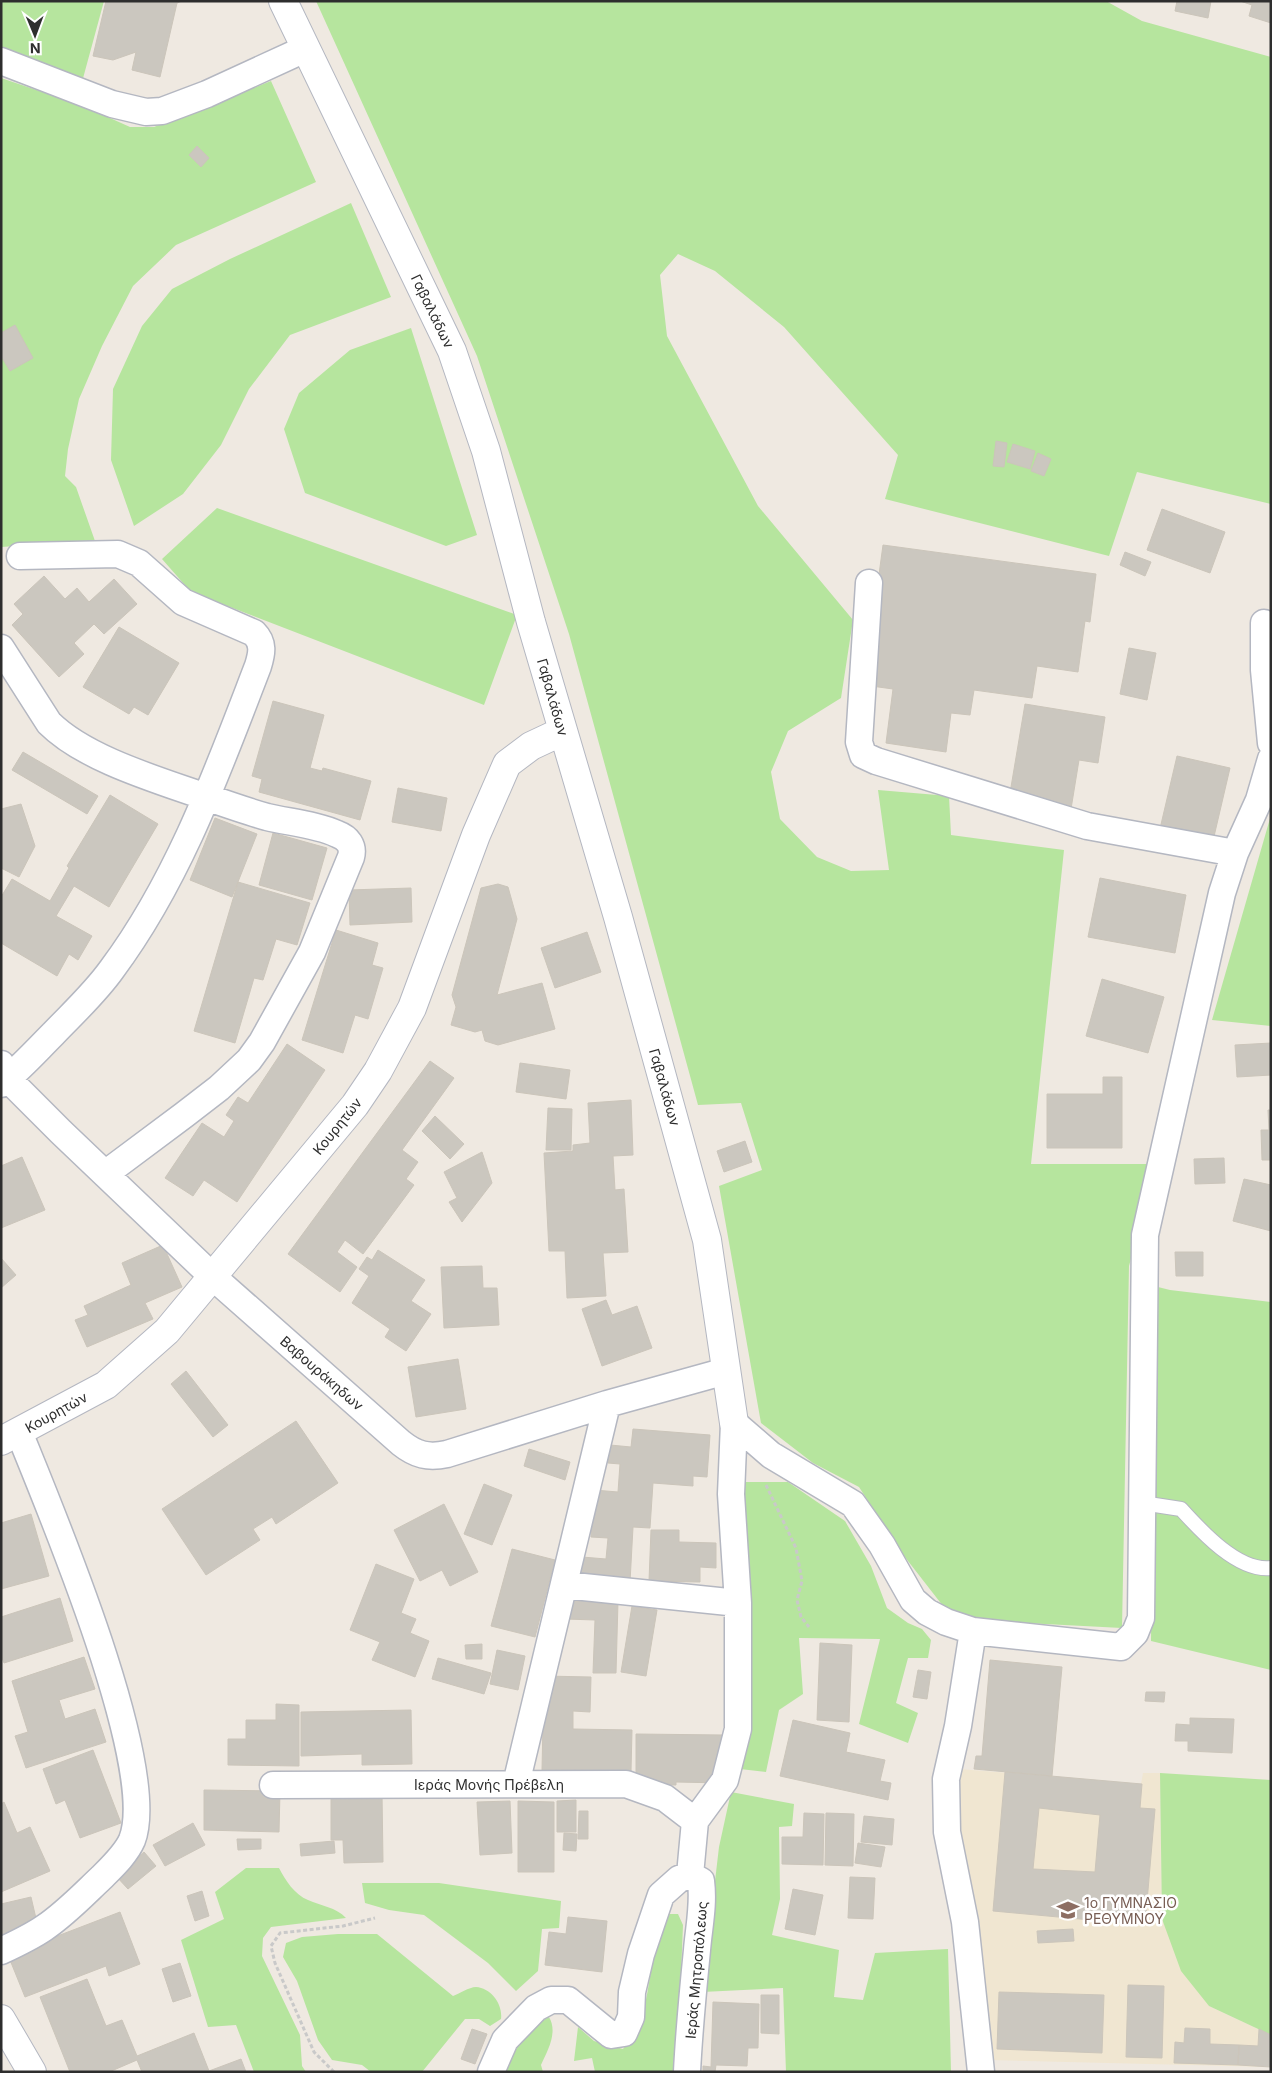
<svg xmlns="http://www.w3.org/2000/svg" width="1272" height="2073" font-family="Inter,sans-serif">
  <rect width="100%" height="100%" fill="#efe9e1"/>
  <path fill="#f0e6d1" d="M959,1769L1141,1784L1143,1773H1160L1162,1919L1209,2006L1271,2035V2067L989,2060L961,1848Z"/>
  <path fill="#b6e59e" d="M1,1H104L82,82L1,48Z
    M316,1H1106L1142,21L1271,57V504L1137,472L1109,556L885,499L898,455L784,327L715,271L678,254L660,275L667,336L758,506L853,620L841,698L788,731L771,772L780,819L817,857L851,871L889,870L878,790L949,796L951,835L1064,850L1031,1164H1156L1129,1266L1122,1628L984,1621L943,1606L901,1552L859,1487L813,1463L761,1423L719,1186L762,1170L741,1103L698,1105L569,634L477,356Z
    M1,78L81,105L130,127H154L271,81L316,182L176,245L133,286L102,346L79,399L68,449L65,476L76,487L95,541L1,547Z
    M351,203L391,297L290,335L249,389L221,445L183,494L134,526L111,460L113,389L142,326L172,289L230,259Z
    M411,328L477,535L446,546L305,493L284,429L299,393L350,350Z
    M217,508L517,615L484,705L191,592L162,559Z
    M1271,815V1026L1212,1020Z
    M1154,1286L1170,1290L1271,1302V1670L1151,1641Z
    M742,1482H788L845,1521L871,1566L887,1608L908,1623L922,1629L931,1640L928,1658H908L896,1703L918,1713L908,1743L859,1724L880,1639L799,1638L803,1694L779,1710L766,1772L740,1769L752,1714Z
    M1160,1773L1271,1780V2035L1209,2006L1181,1971L1162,1919Z
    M731,1792L794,1804L792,1826L779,1827L780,1899L772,1935L839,1950L834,1997L863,2000L875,1953L948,1949L951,2072H786L783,1988L702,1992L719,1847Z
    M246,1868H279C285,1880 295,1895 308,1900C321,1906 336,1907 346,1918L271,1927L263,1938L262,1956L300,2035L302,2066L306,2072H254L236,2025L208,2027L181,1940L224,1919L215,1892Z
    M362,1883H439L561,1901L559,1928L542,1929L538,1971L516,1991L488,1963L424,1915L389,1910L365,1903Z
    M668,1914H678L683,1925L677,2072H595L592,2058L574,2061L578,2027L594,2041L623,2049C653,2010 646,1978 658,1935C661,1928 665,1921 668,1914Z
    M338,1934H377L453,1996C459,1994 469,1987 476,1987C491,1988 503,2004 501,2019L490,2026L479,2019H465L422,2072H371L362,2065L332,2060L318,2040L297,1981L283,1957L286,1943L302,1937Z
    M549,2017C558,2032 548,2050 541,2065L543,2072H505C516,2048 524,2029 549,2017Z"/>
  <path fill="#cbc7bf" stroke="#cbc5ba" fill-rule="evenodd" d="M106,1H182L177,3L160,77L132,70L136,52L113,60L93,56Z
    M1177,1H1211L1208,18L1175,11Z
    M1240,1H1271V23L1249,16L1252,5Z
    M197,146L209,158L201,167L189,155Z
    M15,325L33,358L10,371L1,356V333Z
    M996,441L1007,443L1004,467L993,466Z
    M1013,444L1035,451L1030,469L1007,462Z
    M1038,453L1051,459L1044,476L1031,471Z
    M1162,509L1225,532L1210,573L1147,550Z
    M883,545L1096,574L1090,622L1085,621L1078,672L1037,666L1032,698L974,690L970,715L951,713L946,752L886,743L893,689L864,685Z
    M1125,552L1151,562L1145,576L1120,565Z
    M44,576L65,599L77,588L89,602L114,579L137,604L104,634L94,624L74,643L84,654L59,677L12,625L23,614L14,604Z
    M119,627L179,663L148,715L134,707L129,714L83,687Z
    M1129,648L1156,653L1147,700L1120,694Z
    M273,701L324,715L310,768L322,771L323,768L371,781L360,820L259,792L262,779L252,776Z
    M1025,704L1105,717L1098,763L1079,760L1071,809L1009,799Z
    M23,752L98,796L87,814L12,770Z
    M1177,756L1230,768L1212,845L1159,833Z
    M398,788L447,798L441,831L392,822Z
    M110,795L158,824L109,907L74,886L56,916L92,936L78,960L69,954L57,976L1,943V897L12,879L50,901L69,868L67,866Z
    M21,804L35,846L19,877L1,868V809Z
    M215,818L257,834L232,897L190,880Z
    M273,833L327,848L312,900L259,885Z
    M1100,878L1186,895L1175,953L1088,937Z
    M238,882L310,903L297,945L276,939L263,980L254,978L235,1043L194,1031Z
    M498,884L508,887L517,919L497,995L542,983L555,1029L498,1045L485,1041L482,1030L475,1032L451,1025L456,1007L452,995L481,888Z
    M411,888L412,922L350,925L349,890Z
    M336,930L378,943L372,965L383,968L368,1019L355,1015L343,1053L302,1040Z
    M587,932L601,972L555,988L541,948Z
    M1102,979L1164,997L1148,1053L1086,1036Z
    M1271,1043V1075L1237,1077L1235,1045Z
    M287,1044L325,1070L237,1202L204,1180L193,1196L165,1178L202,1123L224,1137L234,1121L226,1115L238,1097L248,1103Z
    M430,1061L454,1078L402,1150L418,1162L406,1179L414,1185L363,1254L345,1240L337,1252L357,1267L340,1292L288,1254Z
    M520,1063L570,1070L566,1099L516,1092Z
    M1103,1077H1122V1148H1047V1094H1103Z
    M631,1100L633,1155L613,1156L615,1190L624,1189L628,1252L603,1253L606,1296L567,1298L565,1251H549L544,1153L573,1151V1145L590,1143L588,1103Z
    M548,1108L572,1109L571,1150H546Z
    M1268,1110H1271V1160H1262L1261,1130H1269Z
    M435,1116L464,1144L450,1159L422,1131Z
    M745,1141L752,1162L724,1172L717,1151Z
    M482,1152L492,1183L462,1222L449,1202L457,1198L444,1172Z
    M22,1157L45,1210L1,1228V1166Z
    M1224,1158L1225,1183L1195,1184L1194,1159Z
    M1244,1179L1271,1185V1231L1233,1221Z
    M163,1245L182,1287L145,1303L153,1319L87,1347L75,1320L88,1315L84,1306L131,1285L122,1263Z
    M378,1250L425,1280L411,1301L431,1314L406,1351L385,1337L390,1329L352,1303L369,1276L359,1269L367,1257L372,1260Z
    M1175,1252H1203V1276H1176Z
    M1,1258L16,1275L1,1288Z
    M482,1266L483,1288H497L499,1325L444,1328L441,1267Z
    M606,1300L612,1315L637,1306L652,1348L602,1366L582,1309Z
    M458,1359L466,1409L416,1417L408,1367Z
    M186,1371L228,1425L213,1437L171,1384Z
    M296,1421L338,1483L276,1524L272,1517L253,1529L260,1540L206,1575L162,1509Z
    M633,1429L710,1435L707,1477L693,1476V1486L653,1483L650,1528L633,1527L630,1582L581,1578L582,1557L606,1559L608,1538L591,1537L594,1490L618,1492L620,1464L608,1463L610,1445L631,1447Z
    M529,1449L570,1462L565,1480L524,1466Z
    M484,1484L512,1495L492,1545L464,1534Z
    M444,1504L478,1572L450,1586L442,1570L420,1581L394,1530Z
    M31,1514L49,1576L1,1589V1523Z
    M651,1530H679V1542L716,1543V1568L700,1567V1582L649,1581Z
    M512,1549L555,1560L535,1637L491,1626Z
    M376,1564L414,1579L401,1613L416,1619L410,1633L429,1641L415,1677L372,1660L380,1642L350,1630Z
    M60,1598L73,1641L4,1663L1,1655V1617Z
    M567,1599L618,1601L616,1673H593L595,1620L566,1619Z
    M632,1606L657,1610L646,1676L621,1672Z
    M820,1643L852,1645L849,1722L817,1720Z
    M482,1644V1659H466L465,1645Z
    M497,1650L525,1656L518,1690L490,1684Z
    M84,1657L95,1689L59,1700L65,1719L95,1709L106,1742L26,1768L15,1736L28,1732L12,1681Z
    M438,1658L491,1673L484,1694L432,1679Z
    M990,1660L1062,1667L1052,1776L974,1769L976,1756H982Z
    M918,1670L931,1672L927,1699L913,1697Z
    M544,1676L591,1677L590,1712L573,1711V1729L632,1730L631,1771L542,1770Z
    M1146,1692H1165L1164,1702L1145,1701Z
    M276,1704L299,1705V1766L228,1765V1739H246V1720H276Z
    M411,1710L412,1764L362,1765V1754L301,1756V1712Z
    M1190,1718L1234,1719L1232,1753L1188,1751V1741H1175L1176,1724L1190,1725Z
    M793,1720L850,1733L846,1752L885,1760L880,1781L891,1783L888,1800L780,1776Z
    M636,1734L723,1735V1783L676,1782V1785H636Z
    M93,1750L121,1823L80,1838L65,1800L56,1804L43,1769Z
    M1005,1772L1142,1784L1140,1808L1155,1809L1145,1925L993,1911ZM1039,1808L1100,1815L1095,1872L1033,1869Z
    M204,1790L280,1791L279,1832L204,1830Z
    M382,1794L383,1862L344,1863L343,1840H331V1795Z
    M576,1800V1832H557V1801Z
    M510,1801L512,1853L480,1855L477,1802Z
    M518,1801L554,1802V1872H518Z
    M4,1802L17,1833L30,1827L50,1871L1,1892V1804Z
    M579,1811H588V1839H578Z
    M804,1813L824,1814L823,1865L782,1864V1837H803Z
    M826,1813L854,1814L853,1866L825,1865Z
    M864,1816L894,1819L892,1845L861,1842Z
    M193,1823L205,1845L165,1866L153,1845Z
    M564,1833L577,1834L576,1851L563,1850Z
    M237,1839H261V1849L238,1850Z
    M334,1841L335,1853L301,1856L300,1844Z
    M858,1843L885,1847L881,1867L855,1863Z
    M144,1852L156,1866L128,1889L116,1876Z
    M850,1877L875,1878L873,1919L848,1918Z
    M793,1889L823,1895L815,1935L785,1929Z
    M202,1891L209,1916L195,1921L187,1896Z
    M31,1897L38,1927L1,1935V1904Z
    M120,1912L140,1964L109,1976L106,1966L25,1997L8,1955Z
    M568,1917L607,1921L602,1972L545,1965L549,1932L566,1934Z
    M1073,1929L1074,1941L1038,1943L1037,1931Z
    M180,1963L191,1996L173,2002L162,1969Z
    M87,1979L106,2026L122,2020L137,2056L194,2033L209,2071L241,2059L246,2072H142L137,2060L109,2072H70L40,1997Z
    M1128,1985L1164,1986L1162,2058L1126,2057Z
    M999,1992L1104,1995L1102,2053L997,2049Z
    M761,1995H779V2034L761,2033Z
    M713,2002L759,2004L758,2048H748L747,2066L716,2065L715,2072H703V2066L711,2067Z
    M1185,2028L1210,2029V2044L1239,2045L1238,2065L1174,2063L1175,2042L1184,2043Z
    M472,2029L487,2034L475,2064L461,2059Z
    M1259,2029L1271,2035V2067L1238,2065L1239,2045L1258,2046Z"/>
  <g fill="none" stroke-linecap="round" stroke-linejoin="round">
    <g stroke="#b4b7c1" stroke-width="16">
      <path id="service" d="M1142,1503L1181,1509C1201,1531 1238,1572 1271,1568"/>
    </g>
    <g stroke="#b4b7c1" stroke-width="29">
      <path id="minor" d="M1,61L112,104L146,112L162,111L207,94L305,49
        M869,583L859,742L863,755L876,761L1087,826L1235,853
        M1264,623V670L1271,743
        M1,648L49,723C85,759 158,780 206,797C226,804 246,811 267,817C288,822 319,825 337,834C348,838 354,846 351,857L312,952L262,1042L249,1060L219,1088L184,1115L105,1174
        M1,1064L8,1079L61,1132L213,1277L401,1443C416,1455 428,1458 447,1454L607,1404L726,1371
        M1,1084C20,1069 36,1051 53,1034C73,1013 95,993 112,969C179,879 218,770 258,666C262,653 264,643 254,633L183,602L139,563L118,554L20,556
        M564,1585L738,1603
        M973,1631L958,1726L946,1779L947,1832L965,1922L981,2072
        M516,1784L607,1404
        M273,1785L626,1784L665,1798L695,1821
        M690,1875L695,1821L725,1780L738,1729V1603L731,1494L734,1423L771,1455L853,1504L882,1545L913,1600L927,1612L946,1622L973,1631L1121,1647L1135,1633L1141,1618L1145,1235L1222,893L1235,853L1259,800L1271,759
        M1,1951C16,1944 31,1937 44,1928C65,1914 83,1895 101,1878C112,1867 126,1854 132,1840C160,1768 50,1509 19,1432
        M491,2072L505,2040L536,2008L551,2000H568L611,2035L624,2033L631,2017L632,1992L641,1954L661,1895L679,1879L690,1875L701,1881C704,1905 699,1926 697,1950C693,1990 689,2031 687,2072"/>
    </g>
    <g stroke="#b4b7c1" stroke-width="30">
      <path id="tertiary" d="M283,1L452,351L486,451L531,622L618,917L707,1240L734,1423
        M1,1441L106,1385L167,1331L355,1105L378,1071L412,1008L476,835L507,764L531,746L563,731
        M1,2019L32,2072"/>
    </g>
    <path stroke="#c9c9c9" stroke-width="3" stroke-dasharray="4 2.5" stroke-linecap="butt" d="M766,1485L796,1548L802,1581L797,1600L801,1617L809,1627
      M334,2072L314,2052L275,1963L271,1946L280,1933L343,1926L375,1918"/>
    <use href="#service" stroke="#fff" stroke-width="14"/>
    <use href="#minor" stroke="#fff" stroke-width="26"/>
    <use href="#tertiary" stroke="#fff" stroke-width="28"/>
  </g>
  <defs>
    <g id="school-bare" transform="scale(1.725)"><path d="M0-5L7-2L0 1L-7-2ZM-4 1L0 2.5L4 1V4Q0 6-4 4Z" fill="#8d6e63" stroke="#fff" stroke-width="2.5" paint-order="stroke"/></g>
  </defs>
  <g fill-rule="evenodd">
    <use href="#school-bare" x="1068" y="1910"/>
  </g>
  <g text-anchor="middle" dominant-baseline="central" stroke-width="5" stroke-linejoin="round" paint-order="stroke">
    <g font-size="14" fill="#2e2e2e" stroke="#fff">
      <text transform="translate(433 311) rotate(64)">Γαβαλάδων</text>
      <text transform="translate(553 697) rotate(74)">Γαβαλάδων</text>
      <text transform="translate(665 1087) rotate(74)">Γαβαλάδων</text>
      <text transform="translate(337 1126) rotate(-51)">Κουρητών</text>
      <text transform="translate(322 1373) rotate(41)">Βαβουράκηδων</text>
      <text transform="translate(56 1412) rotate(-29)">Κουρητών</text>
      <text x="489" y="1784">Ιεράς Μονής Πρέβελη</text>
      <text transform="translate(696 1970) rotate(-85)">Ιεράς Μητροπόλεως</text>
    </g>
    <g font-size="14" fill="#785e54" stroke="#fff" text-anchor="start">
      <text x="1084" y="1902">1ο ΓΥΜΝΑΣΙΟ<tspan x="1084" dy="16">ΡΕΘΥΜΝΟΥ</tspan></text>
    </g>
  </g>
  <rect width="1272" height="2073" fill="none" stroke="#2e2e2e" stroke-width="5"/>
  <g transform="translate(35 35) rotate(179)" stroke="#ffffff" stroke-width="4" paint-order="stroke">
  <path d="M0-4L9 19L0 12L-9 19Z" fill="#2e2e2e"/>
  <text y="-8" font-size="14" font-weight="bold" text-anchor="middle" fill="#2e2e2e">N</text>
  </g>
</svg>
